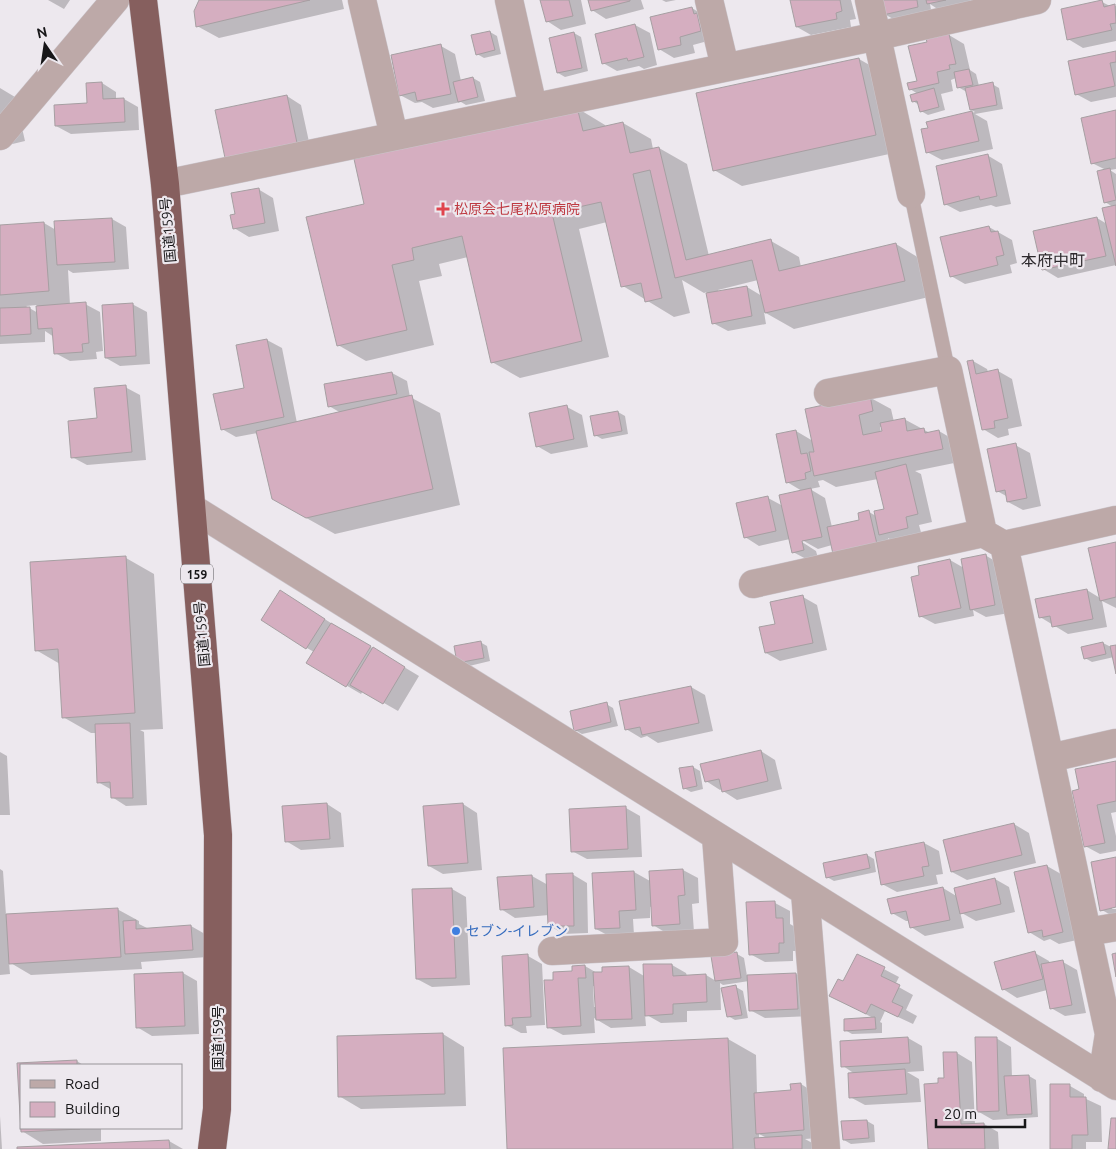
<svg xmlns="http://www.w3.org/2000/svg" width="1116" height="1149" font-family="Ubuntu,'Noto Sans JP',sans-serif">
  <rect width="100%" height="100%" fill="#ede8ee"/>
  <path fill="#0003" fill-rule="evenodd" d="M48,0H70L64,9Z
    M200,0H342L344,9L219,38L197,26Z
    M542,0H581L586,24L561,30L547,21Z
    M589,0H641L644,9L606,19L592,10Z
    M662,0H676L666,2Z
    M791,0H851L856,19L850,20L851,27L811,35L797,27Z
    M881,0H970L971,6L942,12L930,4L932,15L899,22L884,14Z
    M1102,2L1110,6H1116V41L1083,48L1068,39Z
    M692,8L706,17L715,39L693,45L695,53L674,58L659,49Z
    M635,25L650,33L657,65L644,69L639,66L617,71L603,63Z
    M490,32L497,36L501,54L484,58L477,54Z
    M574,33L581,37L588,71L565,77L558,73Z
    M949,35L964,44L970,70L976,74L979,86L992,84L999,88L1003,109L975,114L987,121L993,149L942,160L927,152L929,129L928,123L975,112L971,110L967,91H965L958,87L956,78L951,80L953,91L941,94L945,110L928,115L921,111L919,105L913,101L918,94L910,89L918,82L929,43Z
    M441,46L455,54L461,81L473,78L480,82L485,101L466,105L461,102L433,108L422,102L415,103L400,95Z
    M1116,52V97L1091,102L1076,94Z
    M859,59L887,75L903,151L742,186L714,170Z
    M102,83L116,92V99H124L138,107L139,130L71,134L56,126L88,104Z
    M0,88L15,97L25,141L0,147Z
    M287,96L301,105L311,151L241,165Z
    M577,108L605,125L606,127L623,123L651,139L653,149L659,148L687,164L709,256L771,241L799,257L801,267L896,244L924,261L933,296L794,329L764,312L766,324L728,331L713,323L707,292L704,293L682,280L690,313L674,317L623,286L607,222L579,229L609,357L520,378L492,362L468,257L439,264L442,276L419,281L434,345L366,361L338,345L366,205ZM758,280L762,296L747,287L719,292L718,290Z
    M1116,111V169L1110,170L1116,174V265L1058,278L1043,269L1097,218L1107,224L1113,207L1105,202L1106,170L1092,163Z
    M987,155L1002,164L1011,204L996,207L991,205L960,212L945,204Z
    M258,189L273,198L279,231L249,237L234,228L237,215Z
    M112,219L126,227L129,269L73,273L68,270L70,305L85,304L100,312L103,351L96,352L97,359L70,361L55,353L54,337L45,331V342L0,344V226L44,223L56,230ZM37,305L38,313L26,306Z
    M989,227L1012,240L1017,263L1010,265L1012,273L965,284L951,276Z
    M132,304L147,312L150,364L120,366L106,358Z
    M267,340L282,348L297,423L341,413L329,406L326,385L392,373L407,381L410,397L440,413L460,505L335,534L301,515L258,433L236,437L222,429L246,388Z
    M973,361L987,369L988,372L998,371L1012,379L1022,426L1008,429L1009,435L998,438L983,429Z
    M125,387L140,395L146,460L87,465L72,457L98,419Z
    M869,397L891,409L894,422L904,419L930,433L939,431L961,444L964,461L915,471L921,474L932,522L919,525L922,536L895,542L888,538L891,552L832,545L818,549L802,540V542L816,551L818,558L808,560L793,552L790,539L759,546L745,537L768,498L783,506L802,491L787,482L796,431L813,441ZM882,426L884,432L881,433L880,427ZM878,479L885,510L876,516L869,512L860,521L832,527L825,498L810,489L820,487L818,481L823,480L836,487Z
    M567,407L582,415L588,447L551,454L537,446Z
    M618,412L625,416L628,434L602,439L595,435Z
    M1015,445L1030,453L1041,506L1023,510L1008,502V497L997,491Z
    M1116,543V608L1102,601L1107,627L1068,634L1040,617L1087,590L1100,598Z
    M985,555L1000,564L1009,613L986,617L973,610L974,616L935,624L920,616L950,560L964,568Z
    M126,558L154,574L163,729L140,730L144,732L147,805L126,806L112,797V790L98,782L96,733H91L63,717L60,664L36,650Z
    M803,597L817,605L827,650L780,661L766,653L776,625Z
    M294,600L339,628L419,676L398,711L363,691L361,694L308,663L314,652L307,648Z
    M480,642L487,646L490,661L465,667L459,663Z
    M1103,643L1111,647L1116,646V668L1114,657L1092,662L1085,658Z
    M691,687L705,695L713,731L658,743L647,736L641,738L626,729Z
    M606,704L613,708L618,726L582,734L575,730Z
    M761,751L775,760L782,789L737,800L723,791L722,789L720,790L706,781Z
    M0,752L7,756L10,815H0Z
    M1116,762V812L1111,813L1116,836V851L1100,854L1085,846L1080,790Z
    M693,767L700,771L703,789L691,792L684,788Z
    M327,804L341,813L344,847L301,850L286,841Z
    M463,804L477,813L482,870L443,874L429,866Z
    M626,808L640,816L642,857L587,859L572,851Z
    M1014,824L1029,833L1036,863L967,880L952,872Z
    M924,843L939,851L943,874L936,875L938,884L897,892L882,884Z
    M867,855L874,859L876,872L834,881L827,877Z
    M1116,859V906L1112,907V909H1116V918L1102,910Z
    M1047,866L1061,874L1077,940L1059,944L1050,939L1044,941L1029,932Z
    M0,869L3,871L6,915L117,909L139,921V924L149,929L191,926L205,934L207,957L141,962L142,969L31,975L9,962L10,974L0,975Z
    M683,870L698,878L699,903L692,904L694,932L668,934L653,925L652,906L650,907V918L633,919L634,935L611,937L596,929L634,872L650,881Z
    M572,874L587,883L588,933L563,934L549,925V915L515,918L501,909L532,876L548,885Z
    M995,879L1009,887L1015,912L976,921L960,912L964,928L925,936L911,927L909,921H906L892,913L943,888L958,897Z
    M452,889L466,897L470,985L432,987L417,979Z
    M775,903L790,911V924L797,928L798,951H793V961L765,962L750,954L748,904Z
    M1035,953L1049,961L1050,964L1063,962L1077,970L1086,1013L1065,1016L1051,1008L1047,990L1017,998L1003,989Z
    M737,954L744,958L747,976L796,974L810,982L812,1016L765,1018L750,1010L749,981L723,985L720,983L721,1010L687,1011V1022L661,1023L645,1014L646,1026L611,1028L594,1018L595,1033L563,1035L548,1027L555,981L585,966L597,973L629,967L644,976L672,965L686,973L687,976L706,975L716,981L712,957ZM593,986H595L596,1007H594Z
    M857,955L899,977L895,985L913,995L906,1010L917,1016L913,1024L885,1011L880,1022L882,1023V1033L852,1034L845,1030V1020L875,1019L831,996L844,983Z
    M528,956L542,964L545,1025L526,1026L527,1033H521L506,1025Z
    M183,973L197,981L199,1034L152,1036L137,1027Z
    M736,987L743,991L748,1018L735,1020L728,1016Z
    M443,1034L464,1047L466,1106L361,1109L339,1096Z
    M908,1038L922,1046L924,1071L907,1072L919,1079L921,1102L865,1105L850,1097L855,1074L843,1066Z
    M996,1038L1011,1047L1012,1077L1029,1076L1036,1080L1038,1117L993,1120L979,1112Z
    M728,1039L756,1055L757,1094L792,1091L801,1084L815,1093L818,1138L805,1139L816,1145V1149H508ZM759,1134L767,1138L759,1139Z
    M957,1053L972,1062L975,1124H984L998,1132L999,1149H929L939,1085L946,1079L944,1054Z
    M77,1061L83,1065H21V1117L19,1064Z
    M1070,1086L1084,1094V1098L1101,1106L1102,1142H1086V1149H1051Z
    M0,1116L2,1149H0Z
    M867,1121L874,1125L875,1142L851,1144L844,1140Z
    M22,1128H101V1141L43,1144L22,1131Z
    M169,1141L183,1149H18Z"/>
  <path fill="#d5aec0" stroke="#a69fa2" d="M199,0H310L196,27L194,11Z
    M540,0H569L573,16L546,22Z
    M588,0H630V1L591,11Z
    M790,0H840L842,11L836,13L837,19L796,27Z
    M880,0H917L918,7L883,15Z
    M926,0H946L927,4Z
    M1102,0L1104,7L1115,4L1116,23L1110,24L1112,30L1067,40L1061,9Z
    M692,7L694,14L697,13L701,31L680,37L681,45L658,50L650,17Z
    M635,24L644,57L628,61L627,58L602,64L595,34Z
    M490,31L495,50L476,55L471,35Z
    M574,32L582,68L557,73L549,38Z
    M949,34L956,64L949,65L950,69L937,72L939,83L909,90L907,83L917,81L908,46L927,42L926,39Z
    M441,44L451,94L417,101L415,92L399,96L391,55Z
    M1116,51V62L1110,63L1115,86L1075,95L1068,61Z
    M859,58L876,135L713,171L696,93Z
    M969,69L973,85L957,88L954,72Z
    M473,77L478,97L458,102L453,82Z
    M102,82L103,99L124,98L125,122L55,126L54,105L87,103L86,83Z
    M993,82L997,105L970,110L965,88Z
    M934,88L939,107L920,112L917,101L912,102L910,95Z
    M287,95L297,143L225,158L215,110Z
    M577,107L583,131L623,122L630,153L659,147L686,260L771,239L779,271L896,243L905,281L765,313L752,260L675,278L650,170L633,174L662,298L645,302L641,283L621,287L601,202L552,213L582,341L491,363L462,236L412,248L414,260L392,265L407,330L337,346L306,217L364,204L354,159Z
    M1116,110V158L1091,164L1081,118Z
    M972,111L979,141L926,153L921,129L928,128L926,122Z
    M988,154L997,196L980,200L979,196L944,205L936,166Z
    M1110,168L1116,200L1104,203L1097,171Z
    M259,188L265,223L233,229L230,215L235,214L231,193Z
    M1116,205V266L1102,208Z
    M1097,217L1106,256L1042,270L1033,231Z
    M112,218L115,262L57,265L54,221Z
    M44,222L49,291L0,295V225Z
    M989,226L991,232L998,231L1004,255L996,257L998,265L950,277L940,237Z
    M747,286L752,316L712,324L706,293Z
    M86,302L89,343L82,344L83,352L54,354L52,328L38,329L36,306Z
    M133,303L136,356L105,358L102,305Z
    M30,307L31,334L0,336V308Z
    M267,339L284,417L221,430L213,394L244,388L236,345Z
    M973,360L976,374L998,369L1008,418L994,421L995,428L982,430L967,361Z
    M392,372L397,394L328,407L324,384Z
    M126,385L132,452L71,458L68,421L97,418L94,388Z
    M412,395L433,489L306,518L272,499L256,431Z
    M870,395L873,411L859,415L863,435L882,431L880,423L905,418L907,431L924,428L925,433L939,430L943,449L814,476L809,452H814L805,409Z
    M567,405L574,439L536,447L529,413Z
    M618,411L622,431L594,436L590,416Z
    M796,430L801,454L807,453L811,471L805,473L806,479L786,483L776,434Z
    M1016,443L1027,498L1007,502L1005,490L996,492L987,449Z
    M906,464L918,514L906,517L908,528L879,535L874,511L884,509L875,472Z
    M811,488L822,537L802,541L804,550L792,553L779,495Z
    M768,496L776,531L744,538L736,503Z
    M869,510L877,544L833,554L827,527L859,520L858,513Z
    M1116,542V597L1100,601L1088,548Z
    M986,554L995,605L970,610L961,559Z
    M126,556L135,713L62,718L58,649L35,651L30,562Z
    M950,559L961,608L919,617L911,577L919,575L918,566Z
    M1087,589L1093,619L1052,627L1050,616L1039,618L1035,599Z
    M280,590L325,619L306,649L261,620Z
    M803,595L813,643L765,653L759,627L775,624L770,602Z
    M331,623L371,646L346,687L306,663Z
    M481,641L484,658L457,663L454,646Z
    M1103,642L1106,654L1084,659L1081,647Z
    M1116,645V674L1110,646Z
    M373,647L405,667L383,704L350,685Z
    M691,686L699,723L642,735L640,727L625,730L619,701Z
    M607,702L611,722L574,731L570,711Z
    M130,723L133,798H111L110,782L97,783L95,724Z
    M761,750L768,781L722,792L719,779L705,782L700,764Z
    M1116,761V801L1097,805L1105,843L1084,847L1072,791L1079,789L1075,769Z
    M693,766L697,786L683,789L679,768Z
    M327,803L330,839L285,842L282,806Z
    M463,803L468,863L428,866L423,806Z
    M626,806L628,849L571,852L569,809Z
    M1014,823L1022,855L951,872L943,840Z
    M924,842L929,866L922,867L924,876L881,885L875,852Z
    M867,854L870,868L826,878L823,863Z
    M1116,857V907L1100,911L1091,862Z
    M1047,865L1063,932L1043,937L1042,930L1028,933L1014,872Z
    M683,869L685,895L678,896L680,924L652,926L649,871Z
    M634,871L636,910L619,911L620,928L595,929L592,873Z
    M573,873L574,926H548L546,874Z
    M532,875L534,907L500,910L497,877Z
    M995,878L1001,904L960,914L954,888Z
    M943,887L950,920L910,928L906,911L891,914L887,899Z
    M452,888L456,978L416,979L412,889Z
    M775,901L776,918H783L784,943H779V953L749,955L746,902Z
    M118,908L121,957L9,964L6,914Z
    M136,920V929L191,925L193,950L125,954L123,921Z
    M1035,951L1043,979L1002,990L994,962Z
    M737,952L741,978L715,981L711,956Z
    M1116,953V977L1112,954Z
    M528,954L531,1017L512,1018L513,1025L505,1026L502,956Z
    M857,954L885,967L881,976L900,985L892,1002L903,1007L898,1017L871,1004L866,1014L829,996L838,979L843,981Z
    M1063,960L1072,1005L1050,1009L1041,964Z
    M643,964H672L673,976L706,974L707,1002L673,1004V1014L645,1016Z
    M585,965L586,978H578L581,1026L547,1028L544,980H553V972L572,971V966Z
    M629,966L632,1019L596,1020L593,972H602V967Z
    M183,972L185,1026L136,1028L134,974Z
    M796,973L798,1009L749,1011L747,975Z
    M736,985L742,1015L727,1017L721,988Z
    M875,1017L876,1029L844,1031V1019Z
    M443,1033L445,1094L338,1097L337,1036Z
    M908,1037L910,1063L841,1067L840,1041Z
    M975,1037H997L999,1111L977,1112Z
    M728,1038L733,1149H507L503,1048Z
    M943,1052H957L961,1124L984,1123L985,1149H928L924,1084L938,1083V1078H944Z
    M77,1060V1065H21V1128L80,1129L21,1132L17,1063Z
    M905,1069L907,1094L849,1098L848,1073Z
    M1029,1075L1032,1114L1007,1115L1004,1076Z
    M801,1083L804,1130L756,1134L754,1093L791,1090L790,1084Z
    M1050,1084H1070V1097H1086L1088,1135H1072V1149H1050Z
    M1111,1118H1116V1149H1108Z
    M867,1120L869,1138L843,1140L841,1121Z
    M802,1135V1149H755L754,1138Z
    M169,1140L170,1149H17V1147Z"/>
  <g fill="none" stroke-linecap="round" stroke-linejoin="round">
    <g stroke="#cbc6cc" stroke-width="15">
      <path id="lane" d="M911,194L948,370"/>
    </g>
    <g stroke="#cbc6cc" stroke-width="29">
      <path id="street" d="M362,0L394,136
        M509,0L533,107
        M709,0L725,67
        M869,0L911,194
        M0,136L115,0
        M165,184L878,36L1037,0
        M828,393L948,370L983,533L1004,545L1116,520
        M192,508L1116,1086
        M1004,545L1109,1034L1102,1078
        M753,584L983,533
        M1050,758L1116,743
        M805,892L826,1149
        M1087,932L1116,927
        M552,951L724,942L716,836"/>
    </g>
    <g stroke="#cbc6cc" stroke-width="29">
      <path id="highway" d="M143,0L165,184L218,835L217,1109L212,1149"/>
    </g>
    <use href="#lane" stroke="#bda9a8" stroke-width="14"/>
    <use href="#street" stroke="#bda9a8" stroke-width="28"/>
    <use href="#highway" stroke="#865f5e" stroke-width="28"/>
  </g>
  <path fill="#e0444e" stroke="#ede8ee" stroke-width="2" d="M440.5 201.5h5v5h5v5h-5v5h-5v-5h-5v-5h5z"/>
  <circle fill="#3f7fe0" stroke="#ede8ee" stroke-width="2" cx="456" cy="931" r="5"/>
  <g text-anchor="middle" dominant-baseline="central" stroke-width="4.5" stroke-linejoin="round" paint-order="stroke">
    <rect fill="#ede8ee" stroke="#575558" stroke-width="1" x="181" y="564.5" width="32" height="19" rx="4"/>
    <g font-size="12" font-weight="bold" fill="#171618">
      <text x="197" y="574">159</text>
    </g>
    <g font-size="14" fill="#be3a42" stroke="#ede8ee" text-anchor="start">
      <text x="454" y="209">松原会七尾松原病院</text>
    </g>
    <g font-size="14" fill="#171618" stroke="#ede8ee">
      <text transform="translate(168 230) rotate(-95)">国道159号</text>
      <text transform="translate(202 634) rotate(-95)">国道159号</text>
      <text transform="translate(218 1038) rotate(-90)">国道159号</text>
    </g>
    <g font-size="14" fill="#366cbe" stroke="#ede8ee" text-anchor="start">
      <text x="466" y="931">セブン-イレブン</text>
    </g>
    <g font-size="16" fill="#2d292d" stroke="#ede8ee">
      <text x="1053" y="260">本府中町</text>
    </g>
  </g>
  <rect x="20" y="1064" width="162" height="65" fill="#ede8ee" stroke="#979498"/>
  <rect x="30" y="1080" width="25" height="8" fill="#bda9a8" stroke="#979498"/>
  <text x="65" y="1089" font-size="15" fill="#171618">Road</text>
  <rect x="30" y="1102" width="25" height="15" fill="#d5aec0" stroke="#979498"/>
  <text x="65" y="1114" font-size="15" fill="#171618">Building</text>
  <g transform="translate(45 45) rotate(347)" stroke="#ede8ee" stroke-width="4" paint-order="stroke">
  <path d="M0-4L9 19L0 12L-9 19Z" fill="#171618"/>
  <text y="-8" font-size="14" font-weight="bold" text-anchor="middle" fill="#171618">N</text>
  </g>
  <path d="M936 1119v8h89v-8" fill="none" stroke="#171618" stroke-width="2.5"/>
  <text x="944" y="1119" font-size="15" fill="#171618" stroke="#ede8ee" stroke-width="4" paint-order="stroke">20 m</text>
</svg>
